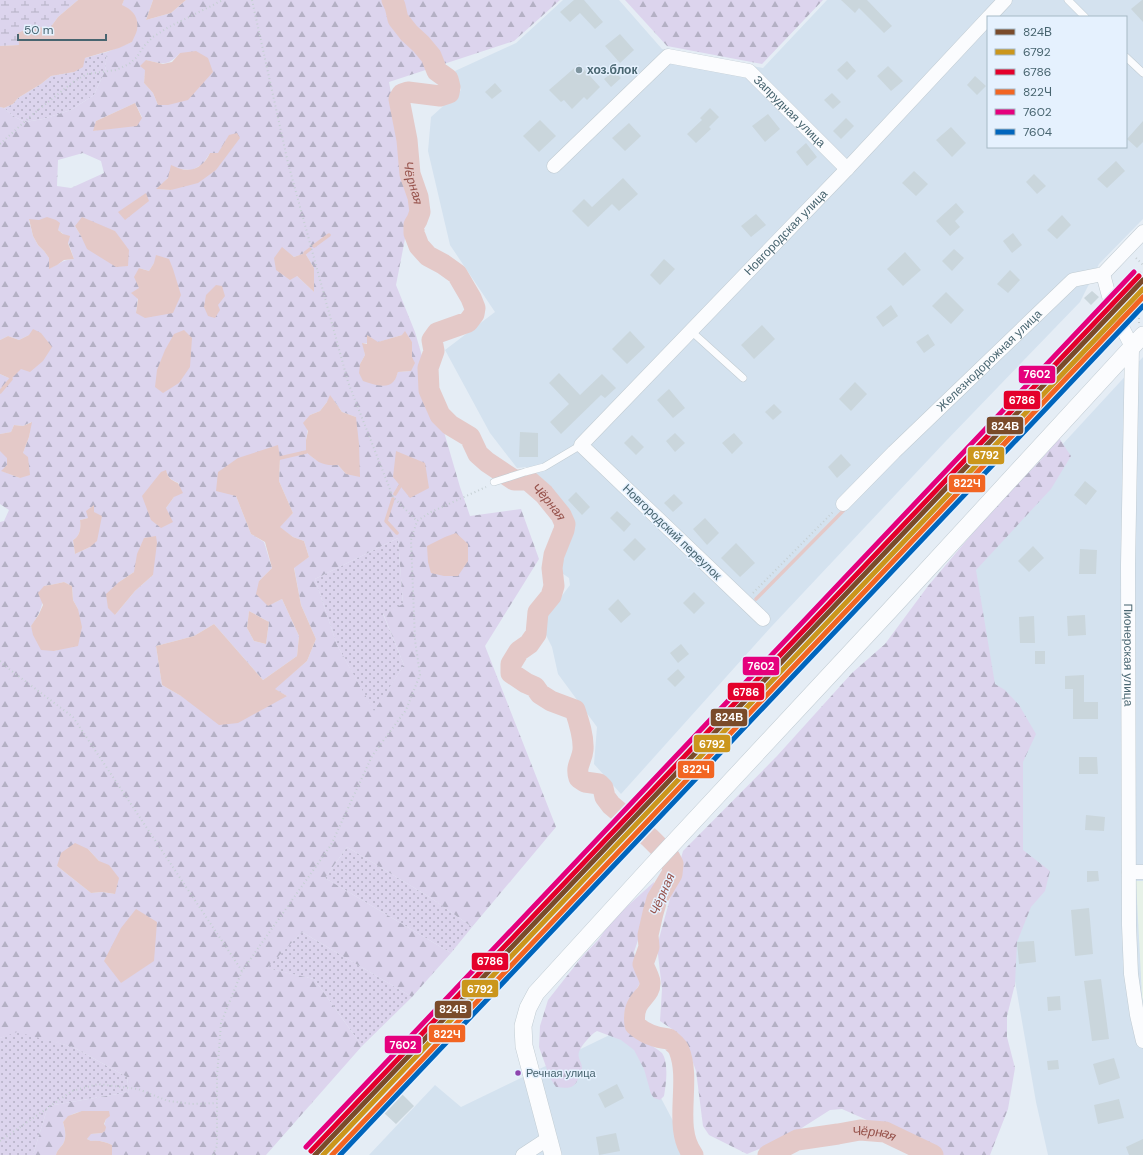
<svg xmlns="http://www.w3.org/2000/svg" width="1143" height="1155" font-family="'DM Sans',sans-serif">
  <defs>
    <pattern id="grass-dots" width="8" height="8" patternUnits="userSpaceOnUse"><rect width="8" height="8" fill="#dcd4ed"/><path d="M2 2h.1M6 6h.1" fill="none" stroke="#b4b0c4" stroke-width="1.8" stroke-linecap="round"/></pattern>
    <pattern id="forest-firs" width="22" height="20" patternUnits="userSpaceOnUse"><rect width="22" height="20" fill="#dcd4ed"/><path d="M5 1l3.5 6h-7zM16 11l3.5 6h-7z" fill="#b4b0c4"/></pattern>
    <pattern id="wetland-marsh" width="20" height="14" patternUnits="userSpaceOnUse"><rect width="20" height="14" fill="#dcd4ed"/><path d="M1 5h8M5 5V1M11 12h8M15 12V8" fill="none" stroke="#b4b0c4"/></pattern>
  </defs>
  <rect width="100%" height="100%" fill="#e5edf5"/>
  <path fill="#d4e2ef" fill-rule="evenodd" d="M563,0H619L662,49L763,68L827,0H1143V219L1099,264L1080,302L945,442L771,627L621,794L594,764L597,727L558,674L552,647L546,635L545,617L551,607L558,601L570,585L569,578L559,571L560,560L571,539L572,515L558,504L550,489L545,481L535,477L526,467L517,468L490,433L445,350L495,312L450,245L428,151L431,117L461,90L455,71L516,43ZM988,17H1126V147H988Z
    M1143,357V1155H1048L1036,1102L944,573Z
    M624,1028L691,1155H369L435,1085L461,1107Z"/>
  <path fill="#e7f2e8" d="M1136,881H1143V1002L1142,996Z"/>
  <path fill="url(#grass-dots)" d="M107,52L105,71L94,95L71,110L43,119L25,122L13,116L4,108L13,104L18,98L41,84L51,76L74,72L85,58Z
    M398,538L403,604L383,614L404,665L374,712L337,645L315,579Z
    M347,847L431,898L472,927L451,953L325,878Z
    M302,932L412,997L362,1046L314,979L266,968Z
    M17,1031L73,1047L127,1077L129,1092L48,1106L33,1155H0V1038Z"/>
  <path fill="url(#forest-firs)" fill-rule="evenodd" d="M124,0H153L146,20L171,13L186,0H560L514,41L389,82L411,208L396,285L415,332L460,487L470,516L521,509L539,559L485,646L556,827L472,927L431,898L347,847L325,878L451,953L412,997L302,932L267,968L314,979L362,1046L266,1155H112V1145C106,1142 99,1140 91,1141L87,1139L90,1134L102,1133L106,1119L103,1111C87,1112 74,1108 63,1122C65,1130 67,1136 63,1144C60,1148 57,1150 56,1155H33L48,1106L129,1092L127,1077L73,1047L17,1032L0,1038V522L4,521L9,510L0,504V450L7,457V465L2,471L20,478L23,453L29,437L31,422L23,426L14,425L11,432L0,434V374L11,379L29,335L19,340L8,336L0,340V107L4,108L13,116L25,122L43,119L71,110L94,95L105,71L107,52L132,42L122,5ZM180,53L168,105H158L153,93L144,83L146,60C163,64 167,67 180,53ZM135,103L142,117L94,131L96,121ZM83,153L101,161L104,173L71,188L57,186L58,160ZM210,153H218L171,190L157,189L168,178L180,169L192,170L203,164ZM29,220C39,220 58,227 64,235C69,242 71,251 74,259C61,260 60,264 50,268L49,258L44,251L38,245L33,236ZM75,226L115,231L81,236ZM282,248L294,257L305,253L314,268V292L297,276ZM154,263L136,313L139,288V268L149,271ZM402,335L412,342L411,371L398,372L394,381L360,364L365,355L363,343C373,345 392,338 402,335ZM327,402H335L342,412L356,417L346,474L338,465L316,460L306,452V440L310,415L320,411ZM280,458L279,481L293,513L279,527L293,537L304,541L309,557L294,567L301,605L316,639L307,661L274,689L287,696H181L162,685L156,646L194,636L214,624L263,680L297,656L299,636L282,599L274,603L259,581L272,568L264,542L251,534L236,496ZM166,471C168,478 171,480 179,483L174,497L166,508ZM88,518L90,547L75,554L73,540C80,536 81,528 80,520ZM398,538L403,604L383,613L404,665L374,711L337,645L315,579ZM134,572L153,575L135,591L115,615L119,582ZM64,582L72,586L73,600L78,609L65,648L54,651L31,627C42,609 43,606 44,586L55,584ZM249,611L269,622L266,644L254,641L247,628ZM88,849L99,861L115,894L102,892L91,893L57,866Z
    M625,0H823L762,64L667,46Z
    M1059,438L1071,456L1051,489L976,570L995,684L1005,690L1019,705L1036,734L1023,762V850L1050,871L1045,891L1031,907L1017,942L1015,984L1007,1016V1037L1015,1068L1008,1109L990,1155H937L901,1135L842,1109L830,1110L786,1138L747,1154L709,1135L703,1126L696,1071L689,1051L678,1033L660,1021L662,989L657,946L683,851L777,756L852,673L885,644L928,586L999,502L1040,461Z
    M654,882L653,895L634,952L640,983C634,994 625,1005 624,1017C624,1026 640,1038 647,1042C651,1046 658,1049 662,1053C669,1063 666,1085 664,1096L660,1100L654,1098L651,1094L644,1069L634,1050L621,1040L597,1031C591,1034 581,1046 579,1052C577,1058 582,1062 582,1068C582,1070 579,1074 579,1077C574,1090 568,1088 556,1087L550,1078L539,1047L540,1026L548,1000L581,958L599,939L611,921Z"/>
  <path fill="url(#wetland-marsh)" d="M0,0H78L58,17L50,28L31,27L19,45L0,46Z"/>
  <path fill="#e4c9c8" d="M78,0H124L122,5C133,10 139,17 137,30C136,34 133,39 132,42L119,48L85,58L83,67L74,72L51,76L41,84L18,98L13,104L4,108L0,107V46L19,45L18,33L31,27L50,28L58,17Z
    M153,0H186L171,13L146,20Z
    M196,51L208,58L213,72L188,100L168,105H158L153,93L144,83L145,70L140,66L146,60L163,64L172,62L180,53Z
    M135,103L142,118L137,126L93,131L96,121Z
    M237,133L240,138L216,170L198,183L171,190L156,189L168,178L171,165C181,170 192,173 202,164C205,162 208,157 210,153H218L229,135Z
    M146,193L149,201L125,220L118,212Z
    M47,217L56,220L60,223L58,230L63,234L70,236L68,243L74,259L64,260L57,265L49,269V258L44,251L38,245L33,236L29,219L39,220Z
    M82,217L115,231L129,250L128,266L116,267L87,249L81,236L75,226Z
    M282,247L294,257L305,253L314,268V292L297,276L290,280L276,270L274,258Z
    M156,255L169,259L173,269L181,295L173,313L145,318L136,313L138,299L131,293L139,288L134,277L139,268L149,271L154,263Z
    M216,285L222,286L225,296L218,305L220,310L215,318L208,316L204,307L206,295Z
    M33,329L41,333L52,347L43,361L30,372L21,369L11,379L0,374V340L8,336L19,340L29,335Z
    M184,330L192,338L190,367L179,383L163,393L155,387L157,370L165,350L174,334Z
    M405,331L412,342V357L415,363L411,371L398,372C397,374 396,379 394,381C387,390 372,384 363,381L359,373L360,364L365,355L362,343L367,344V335L378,342L402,335Z
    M330,395L342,412L356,417L359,444L360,477L346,474L338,465C321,466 318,462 306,452V440L308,431L303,423L310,415L320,411L327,402Z
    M32,422L29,437L23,453L28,457L30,475L20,478L1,471L7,465V458L0,451V434L11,432L14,425L23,426Z
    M278,445L280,458L279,481L293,513L280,527L293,537L304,541L309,557L294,568L301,605L316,639L307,661L275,689L287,696L238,723L219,725L181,696L162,685L156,646L194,636L214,624L263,680L297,656L299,636L282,599L268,606L256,594L259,581L272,568L265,542L251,534L236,496L216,491L218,472L238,458Z
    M396,451L425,463L429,488L410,498L393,477Z
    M166,470C168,478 171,480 178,483L183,493L174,497L166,508L173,522L161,528L151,520L142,496L161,472Z
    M94,505V512L102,516L97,541L90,547L75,554L73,540C80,536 81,528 80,520L88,518L86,511Z
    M456,533L468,544V561L458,576H444L431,573L428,562L427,546L445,537Z
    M156,536L157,543L153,575L135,591L115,615L108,608L106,594L119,582L134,572L137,554L144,538Z
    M64,582L72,586L73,600L78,609L82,627L78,646L54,651L41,650L33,635L31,626L39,614L43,605L38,593L44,586L55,584Z
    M249,611L269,622L266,644L254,641L247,628Z
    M75,843L88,849L99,861L109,865L119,878L115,894L102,892L91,893L57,866L61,853Z
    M136,909L157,922L154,961L121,983L104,961L121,928Z
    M82,1111H109L110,1116L106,1119L104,1124L106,1127L105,1131L102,1133L91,1134L87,1139L91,1141C99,1140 106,1142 112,1145V1155H56C57,1150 60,1148 63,1144C67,1136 65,1130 63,1122L68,1116Z"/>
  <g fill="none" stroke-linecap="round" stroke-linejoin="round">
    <path stroke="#e4c9c8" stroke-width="3.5" d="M314,246L329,235
      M305,253L310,249
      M0,392L11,379
      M280,458L306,452
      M395,494L400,486
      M393,499L386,521L397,533
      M756,599L845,509"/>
    <g stroke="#e4c9c8" stroke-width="21">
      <path id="s1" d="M392,0L395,6L398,19L409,33L421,44L431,56L437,71L448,79L450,87L449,93L440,96L408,92L402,94L399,99L407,140L410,174L418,197L420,212L417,220L414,225V233L419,246L428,256L443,264L457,274L471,298L475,308L474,314L468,322L437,333L432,340L434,351L428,368L429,390L440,415L450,425L470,437L478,454L487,462L514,480H528L544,494L561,515L565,524L564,530L554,555L552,568L554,586L551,596L538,612L536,634L529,644L519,651L511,664V673L526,683L535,687L540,694L551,701L575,710C579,722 584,737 583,750C582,761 575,766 579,778L585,782L599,784L603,788L605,797L611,805L650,838L670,858L673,864L672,874L657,899L653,913L648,935L649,947L643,964C645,970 649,976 650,982C651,993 641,997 637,1006C634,1012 634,1018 635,1025C645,1034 655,1038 669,1039C672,1042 678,1046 679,1050C692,1082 672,1127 693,1155"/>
      <path id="s2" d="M768,1155L797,1140L838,1134L860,1130L885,1132L933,1155"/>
    </g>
  </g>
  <path fill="#cad6dc" d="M574,0H584L603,22L595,29L580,13L570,22L560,12Z
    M841,0H867L892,26L884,33L859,8L855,13Z
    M1142,0H1143V22L1131,9Z
    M620,34L634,50L620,63L605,46Z
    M847,61L856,71L847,80L837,70Z
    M579,64L600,87L587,100L584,97L572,109L564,100L561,102L549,90Z
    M888,66L903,81L891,91L877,76Z
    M614,71L621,78L611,87L604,79Z
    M975,76L986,86L977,95L967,85Z
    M495,83L502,91L492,99L485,92Z
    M832,93L841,102L833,109L824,100Z
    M710,108L719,117L709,127L711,129L696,143L687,134L702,120L700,118Z
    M768,114L780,129L765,142L752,126Z
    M846,118L854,126L841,139L833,131Z
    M540,120L556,136L539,152L523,136Z
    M1143,121V142L1137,148L1127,139Z
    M629,123L641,136L625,151L612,138Z
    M951,127L966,143L952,157L936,140Z
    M806,143L817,157L807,166L796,152Z
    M1116,161L1125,171L1107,188L1097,179Z
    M914,171L928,184L916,196L902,183Z
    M1034,174L1046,186L1037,194L1026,182Z
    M623,178L638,194L619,211L612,204L588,227L572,211L584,199L592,207Z
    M956,203L964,212L955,221L960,227L950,236L936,221Z
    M756,214L766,225L751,237L741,226Z
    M1062,215L1071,225L1057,239L1047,230Z
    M1013,233L1022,245L1012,253L1003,241Z
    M954,249L964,258L952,271L942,261Z
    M905,252L921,270L903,286L887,269Z
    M664,259L675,269L660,285L650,275Z
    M1010,270L1020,280L1008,293L997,284Z
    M1092,291L1099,297L1091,305L1084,298Z
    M946,292L964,310L951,324L932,306Z
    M891,305L898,316L883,327L876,317Z
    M762,325L775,339L754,359L741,345Z
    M630,331L645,347L627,364L612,349Z
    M928,334L935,345L924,353L916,342Z
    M559,373L580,395L602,374L616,388L605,398L601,395L561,434L550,422L569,404L549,383Z
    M855,382L867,394L851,411L839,399Z
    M669,389L685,408L673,418L657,400Z
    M774,404L782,412L773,420L765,412Z
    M520,432L538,433V457H519Z
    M675,433L685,443L675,452L666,441Z
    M734,433L743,443L732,454L722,443Z
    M632,435L644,447L636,455L624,443Z
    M841,454L851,465L837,478L828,467Z
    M1085,481L1097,491L1086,505L1074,495Z
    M576,492L590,507L582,515L568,500Z
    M674,494L683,503L673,512L664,503Z
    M617,511L631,524L624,532L610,518Z
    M705,518L719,533L707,545L693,529Z
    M635,538L646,549L634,561L623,550Z
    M736,543L755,563L740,577L721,558Z
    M1033,546L1044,558L1029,572L1018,561Z
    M1080,549L1097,550L1096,574H1079Z
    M694,592L705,603L694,614L683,603Z
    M618,599L631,614L621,623L608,609Z
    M1085,615L1086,635L1068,636L1067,616Z
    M1034,616L1035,643H1020L1019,617Z
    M681,644L689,654L678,663L670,653Z
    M1035,651H1045V664H1035Z
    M678,669L685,677L675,687L667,679Z
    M1084,675V702H1098V719H1073V689H1065V676Z
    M1079,757H1097L1098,774H1079Z
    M1086,815L1105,817L1104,831L1085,830Z
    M1087,871H1098L1099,881L1087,882Z
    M1089,908L1093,954L1075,956L1071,910Z
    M1034,941L1036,962L1019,964L1017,942Z
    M1101,979L1109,1039L1092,1041L1084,981Z
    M1060,996L1061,1010L1048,1011L1047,997Z
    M1114,1058L1120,1078L1099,1085L1093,1064Z
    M1058,1060L1059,1069L1048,1070L1047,1061Z
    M617,1084L624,1098L605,1108L598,1094Z
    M402,1094L414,1106L396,1124L384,1113Z
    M1119,1099L1124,1118L1098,1124L1094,1105Z
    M616,1133L620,1151L599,1155L596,1137Z
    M1143,1139V1155H1129L1126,1147Z"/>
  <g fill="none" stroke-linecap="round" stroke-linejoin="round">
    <g stroke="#c1ccd3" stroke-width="8">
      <path id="service" d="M1068,0L1085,17
        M1126,57L1143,73
        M691,331L743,378
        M494,482L525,472L544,467L581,445"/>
    </g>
    <g stroke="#c1ccd3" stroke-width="15">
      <g id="minor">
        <path d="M989,17L1005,0"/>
        <path id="s3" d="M554,166L668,56L749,71L847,169"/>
        <path id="s4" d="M1103,274L1113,311L1119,321L1132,347L1128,565L1129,925L1131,974L1137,1015L1143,1041"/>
        <path id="s5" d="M843,504L894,452L1073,280L1103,274L1143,232"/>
        <path id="s6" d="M763,619L581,445L847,169L988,18"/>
        <path d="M1129,872H1143"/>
        <path d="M523,1155L549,1138"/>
      </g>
    </g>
    <g stroke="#c1ccd3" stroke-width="18">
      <path id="tertiary" d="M553,1155L524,1046L523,1026L528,1008L536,993L650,868L891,609L1143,335"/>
    </g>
    <path stroke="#c5cfd3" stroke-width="2" stroke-dasharray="1 3" stroke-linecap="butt" d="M252,0L288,163L348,382L393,497L417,521
      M0,144L32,115L73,82L87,74L116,70L129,64L137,57L144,46L153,37L167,28L223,0
      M1136,258L1143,265
      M1135,279L1143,270
      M1120,285L1139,306L1143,305
      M1139,323V306
      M753,593L833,512
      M0,661L5,666L73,717L242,971
      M0,1141L72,1091L98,1084L138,1089L168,1101L192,1104L217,1103
      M213,1155L217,1146V1076L221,1023L242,971L331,845L372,756L406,710L420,675L415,640L411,540L417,521L431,512L486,487"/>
    <use href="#service" stroke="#fbfcfe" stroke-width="7"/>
    <use href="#minor" stroke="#fbfcfe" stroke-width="14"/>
    <use href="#tertiary" stroke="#fbfcfe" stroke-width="17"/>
    <g stroke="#e5f1fe" stroke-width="8">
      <path id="rail-1" d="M315,1155L1143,280"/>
    </g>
    <g stroke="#e5f1fe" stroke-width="8">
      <path id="rail-2" d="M323,1155L1143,289"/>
    </g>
    <g stroke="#e5f1fe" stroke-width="8">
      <path id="rail-3" d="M311,1151L1139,276"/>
    </g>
    <g stroke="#e5f1fe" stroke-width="8">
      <path id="rail-4" d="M332,1155L1143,297"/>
    </g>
    <g stroke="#e5f1fe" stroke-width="8">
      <path id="rail-5" d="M306,1147L1134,272"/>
    </g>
    <g stroke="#e5f1fe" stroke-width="8">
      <path id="rail-6" d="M340,1155L1143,306"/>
    </g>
    <use href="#rail-1" stroke="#7a4b2a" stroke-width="5"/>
    <use href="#rail-2" stroke="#cb961c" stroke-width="5"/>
    <use href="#rail-3" stroke="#e4002b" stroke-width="5"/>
    <use href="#rail-4" stroke="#f26522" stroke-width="5"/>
    <use href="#rail-5" stroke="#e5007d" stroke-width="5"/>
    <use href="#rail-6" stroke="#0065bd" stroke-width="5"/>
  </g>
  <circle fill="#7f959f" stroke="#e5f1fe" stroke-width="1.5" cx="579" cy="70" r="4"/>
  <circle fill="#8e44ad" stroke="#e5f1fe" stroke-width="1.5" cx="518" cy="1073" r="3.5"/>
  <g text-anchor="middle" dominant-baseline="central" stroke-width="3" stroke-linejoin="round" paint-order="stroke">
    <g font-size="11" fill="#486570" stroke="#e5f1fe" text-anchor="start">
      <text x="526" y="1073">Речная улица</text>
    </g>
    <g font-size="12" font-weight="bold" fill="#486570" stroke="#e5f1fe" text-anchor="start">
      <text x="587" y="70">хоз.блок</text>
    </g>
    <g font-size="12" fill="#486570" stroke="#e5f1fe">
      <text stroke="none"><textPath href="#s3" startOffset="298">Запрудная улица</textPath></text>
      <text stroke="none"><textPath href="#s6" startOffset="547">Новгородская улица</textPath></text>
      <text stroke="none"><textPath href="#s5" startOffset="205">Железнодорожная улица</textPath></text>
      <text transform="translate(672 532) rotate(44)">Новгородский переулок</text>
      <text stroke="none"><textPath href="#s4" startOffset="387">Пионерская улица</textPath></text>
    </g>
    <g font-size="13" font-style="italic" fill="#97534c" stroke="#e5f1fe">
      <text stroke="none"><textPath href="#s1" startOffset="253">Чёрная</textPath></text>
      <text stroke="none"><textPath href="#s1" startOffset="687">Чёрная</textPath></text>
      <text transform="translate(662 894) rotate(-67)">Чёрная</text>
      <text stroke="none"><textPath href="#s2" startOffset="111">Чёрная</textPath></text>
    </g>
  </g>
  <g stroke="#e5f1fe" stroke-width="1.5">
    <rect x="1018" y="365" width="38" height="19" rx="4" fill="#e5007d"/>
    <rect x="1003" y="390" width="38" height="20" rx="4" fill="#e4002b"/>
    <rect x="986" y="416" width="38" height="19" rx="4" fill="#7a4b2a"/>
    <rect x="967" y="446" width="38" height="19" rx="4" fill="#cb961c"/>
    <rect x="948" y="474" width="38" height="19" rx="4" fill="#f26522"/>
    <rect x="742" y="656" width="38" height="20" rx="4" fill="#e5007d"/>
    <rect x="727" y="682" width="38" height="19" rx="4" fill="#e4002b"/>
    <rect x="710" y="708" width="38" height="19" rx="4" fill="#7a4b2a"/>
    <rect x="693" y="734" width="38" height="19" rx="4" fill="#cb961c"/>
    <rect x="677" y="760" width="38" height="19" rx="4" fill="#f26522"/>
    <rect x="471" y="952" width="38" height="19" rx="4" fill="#e4002b"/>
    <rect x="461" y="979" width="38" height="19" rx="4" fill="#cb961c"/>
    <rect x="434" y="1000" width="38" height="19" rx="4" fill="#7a4b2a"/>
    <rect x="428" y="1024" width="38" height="19" rx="4" fill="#f26522"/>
    <rect x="384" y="1035" width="38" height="19" rx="4" fill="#e5007d"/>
  </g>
  <g font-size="11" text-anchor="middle" font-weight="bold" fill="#fff">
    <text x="1037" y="378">7602</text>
    <text x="1022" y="404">6786</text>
    <text x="1005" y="430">824В</text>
    <text x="986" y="459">6792</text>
    <text x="967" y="487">822Ч</text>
    <text x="761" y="670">7602</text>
    <text x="746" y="696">6786</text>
    <text x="729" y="721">824В</text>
    <text x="712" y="748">6792</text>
    <text x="696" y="773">822Ч</text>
    <text x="490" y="965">6786</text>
    <text x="480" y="993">6792</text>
    <text x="453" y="1013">824В</text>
    <text x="447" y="1038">822Ч</text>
    <text x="403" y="1049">7602</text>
  </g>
  <rect x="987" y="16" width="140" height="132" fill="#e5f1fe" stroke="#a6b9c5"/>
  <rect x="995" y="29" width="20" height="6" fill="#7a4b2a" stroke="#a6b9c5"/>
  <text x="1023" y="36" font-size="12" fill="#486570">824В</text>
  <rect x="995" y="49" width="20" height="6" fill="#cb961c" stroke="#a6b9c5"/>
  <text x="1023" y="56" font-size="12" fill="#486570">6792</text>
  <rect x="995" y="69" width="20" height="6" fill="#e4002b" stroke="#a6b9c5"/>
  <text x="1023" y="76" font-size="12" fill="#486570">6786</text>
  <rect x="995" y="89" width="20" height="6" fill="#f26522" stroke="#a6b9c5"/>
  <text x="1023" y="96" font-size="12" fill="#486570">822Ч</text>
  <rect x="995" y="109" width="20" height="6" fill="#e5007d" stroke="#a6b9c5"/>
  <text x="1023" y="116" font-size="12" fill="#486570">7602</text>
  <rect x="995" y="129" width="20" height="6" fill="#0065bd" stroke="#a6b9c5"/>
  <text x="1023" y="136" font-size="12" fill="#486570">7604</text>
  <path d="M18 34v6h88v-6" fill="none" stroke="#486570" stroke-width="2"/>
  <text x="24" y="34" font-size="12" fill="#486570" stroke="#e5f1fe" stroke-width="3" paint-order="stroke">50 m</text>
</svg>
